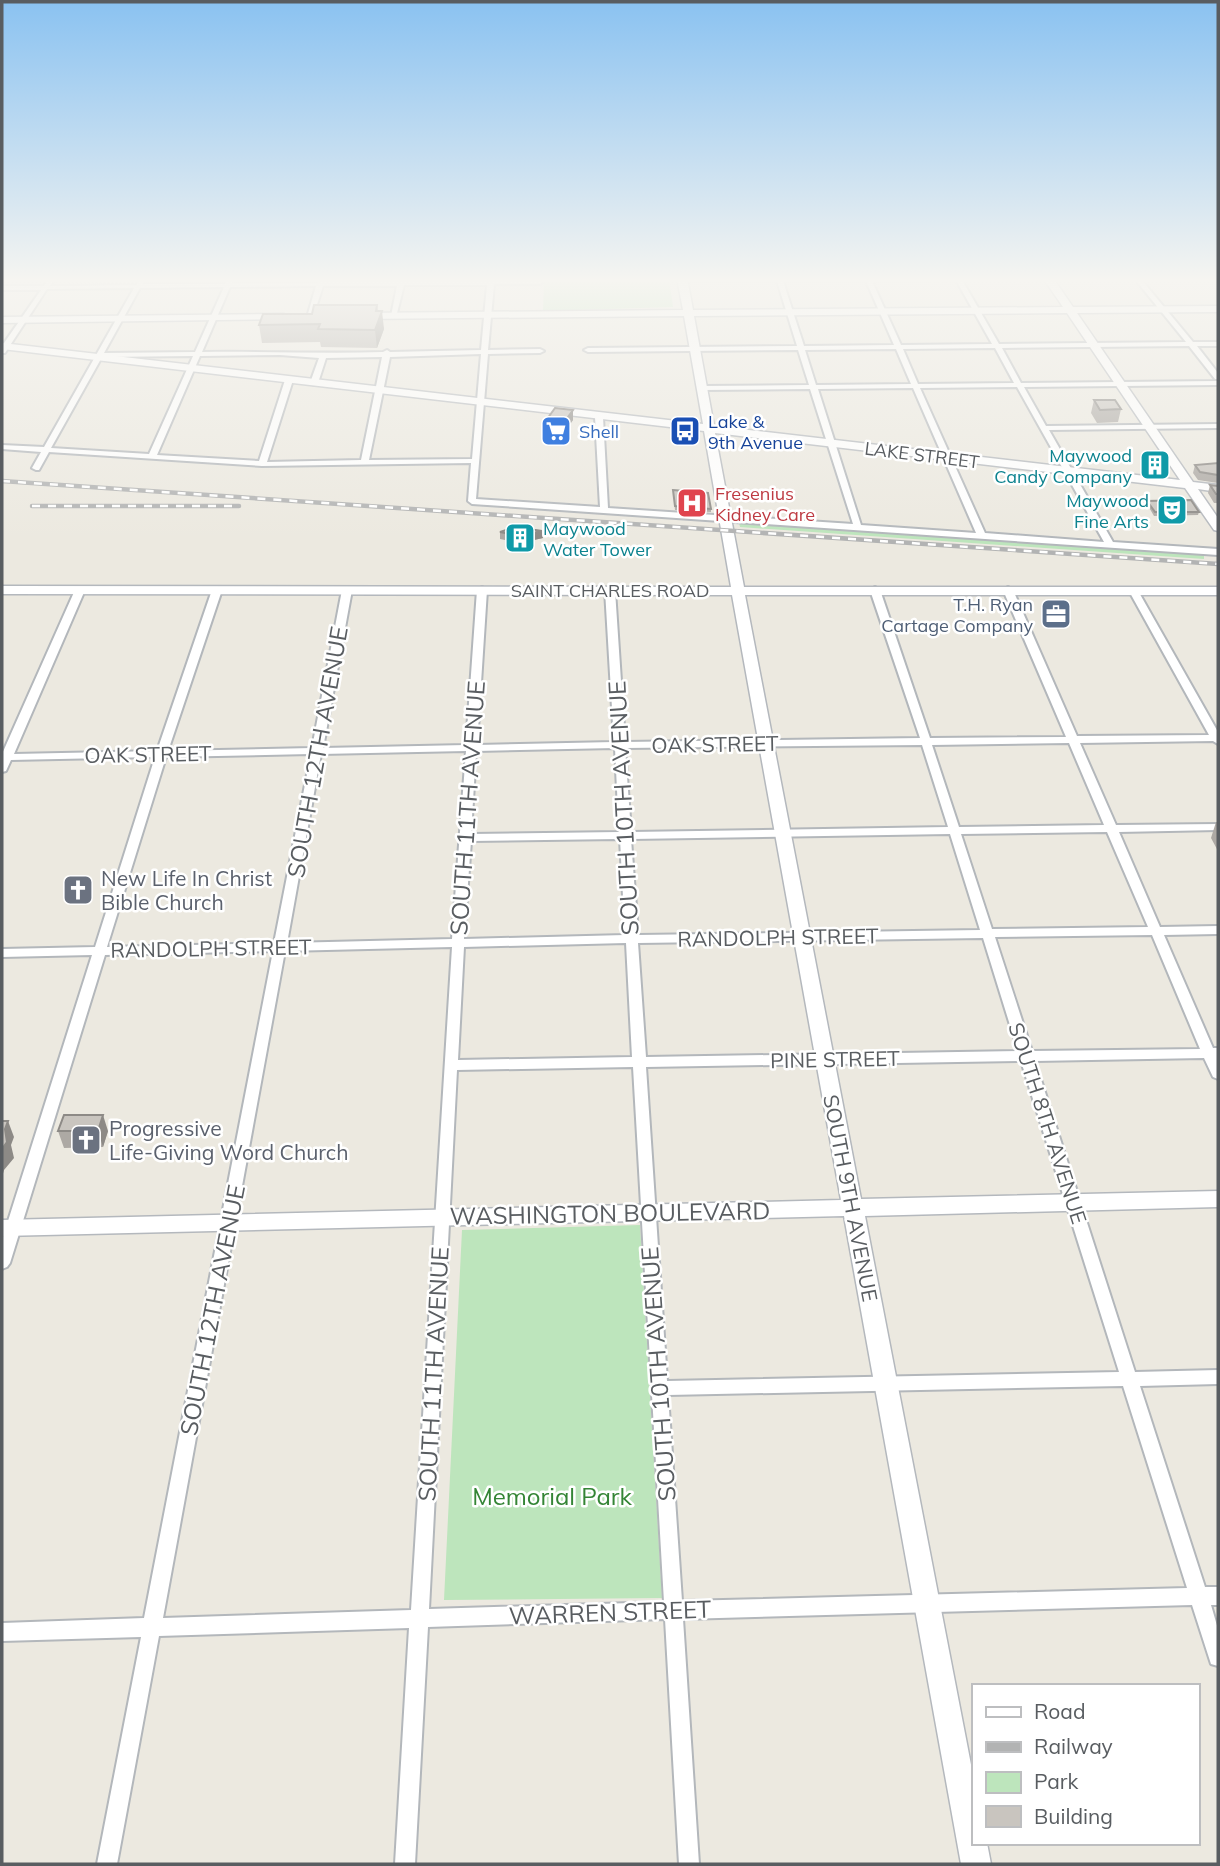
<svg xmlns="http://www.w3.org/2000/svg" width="1220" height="1866" font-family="Mulish,sans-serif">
  <rect width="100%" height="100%" fill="#ece9e0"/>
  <path fill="#bde5bc" d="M544,278H669L673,307L543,311Z
    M739,523L1204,555V559L740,527Z
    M640,1225L662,1598L444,1600L462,1230Z"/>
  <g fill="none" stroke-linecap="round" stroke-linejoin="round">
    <g stroke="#b3b7bb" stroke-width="4">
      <path id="street" d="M49,278H55L50,286L136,285L141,279L144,281L142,284H225L228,278H234L232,283H317L319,278H325L324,282H398L399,278H405L404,282L488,281V278H494V281H542L543,282L540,284H494L488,350L540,349L544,351L540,353L488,354L476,499L600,507L595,417L599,415L603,417L608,508L853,524L810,389L702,390L698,388L702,386L809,385L798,350L588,352L584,350L588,348L797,346L777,281H680V279L682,278H994L991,280H962L999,344L1186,342L1134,278H1140L1193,342H1218V346H1197L1218,373V379H1215L1189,346L1002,348L1021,383L1218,381V385L1024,387L1046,426L1218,424V428L1049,430L1113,542L1218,549V555L472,504L468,501L471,463L262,466L49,452L39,470H36L32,468L41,452L2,449V445L44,447L134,288L47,289L5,353H2V346L41,290H2V286H44ZM956,280L992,344L901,345L872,281ZM783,281H866L894,345L804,346ZM404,285H487L481,350L390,352L387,350L383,352C323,354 263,351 202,352L230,287L316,286L307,317L310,319L313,317L323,286H397L391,316L396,317ZM224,287L195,352L104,353L140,288ZM995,348L1014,383L918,384L903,349ZM896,349L911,384L816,385L805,350ZM481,354L472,459L369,460L390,357ZM280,355L319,358L310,383L314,385L318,383L326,358L382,357L361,460L267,462L293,380L289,378L285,380L259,461L157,455L200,356ZM193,356L149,454L51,448L102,357ZM1017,387L1104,542L985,533L920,388ZM913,388L976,533L861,525L818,389Z
        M80,587L85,590L14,754L157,751L212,590L217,587L222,590L168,751L312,748L342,590L347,587L352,590L323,748L466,745L477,590L482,587L487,590L477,745L614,742L605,590L610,587L615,590L625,742L920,738L870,590L875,587L880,590L930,738L1066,737L1003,590L1008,587L1013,590L1077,736L1209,735L1129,591L1134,588L1137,589L1218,732V744L1213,741L1080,743L1116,825L1218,824V830L1119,832L1160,927L1218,926V934L1164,935L1213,1048H1218V1079L1213,1077L1204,1058L1035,1061L1135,1372L1218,1370V1384L1140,1386L1205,1587H1218V1605H1211L1218,1629V1666L1211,1664L1192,1605L683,1619L699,1864H679L665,1619L428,1627L415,1864H395L409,1628L159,1636L117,1864H97L141,1637L2,1641V1623L144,1618L273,951L105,955L10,1263L7,1267L2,1269V1240L92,955L2,957V949L95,947L155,757L11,760L6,771L2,772V754L75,590ZM1069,743L1104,825L959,827L932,745ZM922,745L948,827L631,832L625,748ZM615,748L619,832L471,834L476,751ZM466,751L452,939L287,943L321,754ZM311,754L274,943L107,947L166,757ZM1107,832L1148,927L992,929L961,834ZM950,834L980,930L638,935L631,839ZM620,839L625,935L464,939L471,841ZM1152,935L1200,1049L1032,1051L995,937ZM983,938L1018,1051L646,1057L638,943ZM626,943L632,1057L458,1060L464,947ZM452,947L411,1610L163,1618L285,951ZM1021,1061L1119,1372L667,1381L646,1067ZM633,1067L664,1602L429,1609L457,1070ZM1123,1386L1187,1588L682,1601L668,1395Z"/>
    </g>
    <g stroke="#b4b8bd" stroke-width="3">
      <path id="secondary" d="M677,278H687L693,310L1063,307L1043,278H1053L1073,307L1218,306V312L1077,313L1193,482L1218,485V492L1198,489L1218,518V531L1214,530L1185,488L715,433L744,587H1218V595H745L861,1199L1218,1191V1207L865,1216L973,1775V1843H987L991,1864H961L844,1216L2,1236V1220L841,1200L732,595L2,594V586L731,587L704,431L2,349V343L703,424L684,316L361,319L356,316L361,313L683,310ZM1067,313L1180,480L714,426L694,316Z
        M284,314L289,317L287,319L2,323V317Z"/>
    </g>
    <use href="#street" fill="#fff" fill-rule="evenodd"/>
    <use href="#secondary" fill="#fff" fill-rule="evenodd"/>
    <g stroke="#b2b3b3" stroke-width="4.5">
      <path id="rail" d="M2,481L1218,564
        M32,506H239"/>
    </g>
    <use href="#rail" stroke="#fff" stroke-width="2.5" stroke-dasharray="8" stroke-linecap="butt"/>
  </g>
  <path fill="#ada9a4" d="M378,311L384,329L377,348L321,347L320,342L262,343L259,325L312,314Z
    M1094,400L1121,409L1118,422L1097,423L1091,413Z
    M573,410V420L563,434L545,432V422Z
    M1218,463V483L1198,480L1193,473L1195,465Z
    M1210,485L1218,486V503H1214L1208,493Z
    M673,490L711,509V512L675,510Z
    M1147,501L1199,512L1198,515L1154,516L1147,504Z
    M500,532L543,538L520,543L500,539Z
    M1216,822H1218V851L1211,838Z
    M58,1131H108L103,1147L64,1148Z"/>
  <path fill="#8d8a86" d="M377,305L379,320L382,311L384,329L377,348L375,330Z
    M573,410V420L563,434V424Z
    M542,531L543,538L520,543V536Z
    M103,1115L108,1131L103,1147L98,1131Z
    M8,1121L14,1137L11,1145L14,1158L4,1170L2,1177V1149L5,1129Z"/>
  <path fill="#c9c5bf" stroke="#8d8a86" stroke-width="2" d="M314,305H377L376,311H382L375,330L318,329L320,324L259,325L263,314H312Z
    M1094,400H1115L1121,409L1100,410Z
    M555,408L573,410L563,424L545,422Z
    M1218,463V475L1200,472L1195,465Z
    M1210,485L1218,486V494H1216Z
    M673,490L708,493L711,509L675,506Z
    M1191,500L1199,512H1155L1147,501Z
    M516,527L542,531L520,536L500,532Z
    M64,1115H103L98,1131H58Z
    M2,1121H8L5,1129L7,1142L2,1149Z"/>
  <linearGradient id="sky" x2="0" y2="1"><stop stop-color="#8ac2f1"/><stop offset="0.52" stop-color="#f6f5f1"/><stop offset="1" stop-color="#f6f5f1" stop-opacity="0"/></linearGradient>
  <rect width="1220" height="539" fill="url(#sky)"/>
  <defs>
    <g id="supermarket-square" transform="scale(1.575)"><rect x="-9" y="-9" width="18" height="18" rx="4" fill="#3f7fe0" stroke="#fff"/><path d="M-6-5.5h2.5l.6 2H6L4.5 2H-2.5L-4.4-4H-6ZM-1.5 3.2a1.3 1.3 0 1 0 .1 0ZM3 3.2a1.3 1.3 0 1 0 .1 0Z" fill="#fff"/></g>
    <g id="bus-square" transform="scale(1.575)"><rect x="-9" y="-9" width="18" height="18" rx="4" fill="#1a4fb4" stroke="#fff"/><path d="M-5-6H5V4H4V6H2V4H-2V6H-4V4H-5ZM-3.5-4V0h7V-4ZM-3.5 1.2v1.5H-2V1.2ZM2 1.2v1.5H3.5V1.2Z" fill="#fff"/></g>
    <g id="building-square" transform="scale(1.575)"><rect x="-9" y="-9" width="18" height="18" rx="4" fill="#0f9aa8" stroke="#fff"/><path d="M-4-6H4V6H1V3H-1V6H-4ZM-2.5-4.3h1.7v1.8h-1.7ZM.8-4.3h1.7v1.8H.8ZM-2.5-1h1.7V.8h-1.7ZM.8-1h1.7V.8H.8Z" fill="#fff"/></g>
    <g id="hospital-square" transform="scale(1.575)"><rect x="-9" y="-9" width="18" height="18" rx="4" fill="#e0444e" stroke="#fff"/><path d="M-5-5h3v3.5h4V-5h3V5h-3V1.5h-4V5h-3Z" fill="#fff"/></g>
    <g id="theatre-square" transform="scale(1.575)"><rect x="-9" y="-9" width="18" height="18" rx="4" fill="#0f9aa8" stroke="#fff"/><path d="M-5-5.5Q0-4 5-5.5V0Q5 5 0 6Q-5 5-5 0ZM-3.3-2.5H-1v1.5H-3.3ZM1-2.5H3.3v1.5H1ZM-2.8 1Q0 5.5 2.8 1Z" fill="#fff"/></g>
    <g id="office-square" transform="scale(1.575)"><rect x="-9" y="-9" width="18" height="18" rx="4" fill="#5c6f8a" stroke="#fff"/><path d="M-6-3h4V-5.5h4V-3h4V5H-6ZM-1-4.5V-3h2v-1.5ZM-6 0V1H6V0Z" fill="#fff"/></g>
    <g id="church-square" transform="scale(1.575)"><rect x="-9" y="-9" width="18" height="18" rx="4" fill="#6b7280" stroke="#fff"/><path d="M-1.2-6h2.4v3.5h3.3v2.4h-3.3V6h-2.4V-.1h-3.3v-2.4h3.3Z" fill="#fff"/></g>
  </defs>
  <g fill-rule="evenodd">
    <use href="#supermarket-square" x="556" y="431"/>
    <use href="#bus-square" x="685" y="431"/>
    <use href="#building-square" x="1155" y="465"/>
    <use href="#hospital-square" x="692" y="503"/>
    <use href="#theatre-square" x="1172" y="510"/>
    <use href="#building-square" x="520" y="538"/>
    <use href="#office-square" x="1056" y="614"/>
    <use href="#church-square" x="78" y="890"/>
    <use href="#church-square" x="86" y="1140"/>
  </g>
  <g text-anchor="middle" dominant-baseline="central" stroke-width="5" stroke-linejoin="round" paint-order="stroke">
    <g font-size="18" fill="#164399" stroke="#fff" text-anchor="start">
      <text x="708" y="421">Lake &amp;<tspan x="708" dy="21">9th Avenue</tspan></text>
    </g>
    <g font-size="18" fill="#366cbe" stroke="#fff" text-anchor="start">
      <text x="579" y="431">Shell</text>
    </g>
    <g font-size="18" fill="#595d61" stroke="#fff">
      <text transform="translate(922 455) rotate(7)">LAKE STREET</text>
      <text x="610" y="590">SAINT CHARLES ROAD</text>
    </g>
    <g font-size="18" fill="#0d838f" stroke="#fff" text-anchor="end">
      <text x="1132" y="455">Maywood<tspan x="1132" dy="21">Candy Company</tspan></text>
      <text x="1149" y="500">Maywood<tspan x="1149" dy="21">Fine Arts</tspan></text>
      <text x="543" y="528" text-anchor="start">Maywood<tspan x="543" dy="21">Water Tower</tspan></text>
    </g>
    <g font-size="18" fill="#be3a42" stroke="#fff" text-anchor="start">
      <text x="715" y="493">Fresenius<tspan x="715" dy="21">Kidney Care</tspan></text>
    </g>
    <g font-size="18" fill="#4e5e75" stroke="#fff" text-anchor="end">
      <text x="1033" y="604">T.H. Ryan<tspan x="1033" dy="21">Cartage Company</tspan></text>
    </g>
    <g font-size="21" fill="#595d61" stroke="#fff">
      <text transform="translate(715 744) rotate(-1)">OAK STREET</text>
      <text transform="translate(148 754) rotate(-1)">OAK STREET</text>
      <text transform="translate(778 937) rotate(-1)">RANDOLPH STREET</text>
      <text transform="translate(211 948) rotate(-1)">RANDOLPH STREET</text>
      <text transform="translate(835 1059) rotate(-1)">PINE STREET</text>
      <text transform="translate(1048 1123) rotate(72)">SOUTH 8TH AVENUE</text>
      <text transform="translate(851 1198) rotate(79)">SOUTH 9TH AVENUE</text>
    </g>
    <g font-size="21" fill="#5b616d" stroke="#fff" text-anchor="start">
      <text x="101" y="878">New Life In Christ<tspan x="101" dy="24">Bible Church</tspan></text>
      <text x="109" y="1128">Progressive<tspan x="109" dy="24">Life-Giving Word Church</tspan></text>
    </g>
    <g font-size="24" fill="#595d61" stroke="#fff">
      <text transform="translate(317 752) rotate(-80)">SOUTH 12TH AVENUE</text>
      <text transform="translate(467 808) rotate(-86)">SOUTH 11TH AVENUE</text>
      <text transform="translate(623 808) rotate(-93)">SOUTH 10TH AVENUE</text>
      <text transform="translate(610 1213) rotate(-1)">WASHINGTON BOULEVARD</text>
      <text transform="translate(212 1310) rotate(-79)">SOUTH 12TH AVENUE</text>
      <text transform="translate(433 1374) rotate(-87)">SOUTH 11TH AVENUE</text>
      <text transform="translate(658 1374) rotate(-94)">SOUTH 10TH AVENUE</text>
      <text transform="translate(610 1612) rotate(-2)">WARREN STREET</text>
    </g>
    <g font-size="24" fill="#348535" stroke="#fff">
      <text x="552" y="1496">Memorial Park</text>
    </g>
  </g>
  <rect width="1220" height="1866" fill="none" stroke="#595d61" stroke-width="7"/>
  <rect x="972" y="1684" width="228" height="161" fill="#ffffff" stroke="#bdbec0" stroke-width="2"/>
  <rect x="986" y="1707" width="35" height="10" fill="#ffffff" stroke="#bdbec0" stroke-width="2"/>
  <text x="1034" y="1719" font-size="21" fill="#595d61">Road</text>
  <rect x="986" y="1742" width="35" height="10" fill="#b2b3b3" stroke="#bdbec0" stroke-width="2"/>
  <text x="1034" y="1754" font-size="21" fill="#595d61">Railway</text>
  <rect x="986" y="1772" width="35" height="21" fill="#bde5bc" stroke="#bdbec0" stroke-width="2"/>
  <text x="1034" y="1789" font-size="21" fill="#595d61">Park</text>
  <rect x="986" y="1806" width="35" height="21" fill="#c9c5bf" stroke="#bdbec0" stroke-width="2"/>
  <text x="1034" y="1824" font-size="21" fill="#595d61">Building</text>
</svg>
